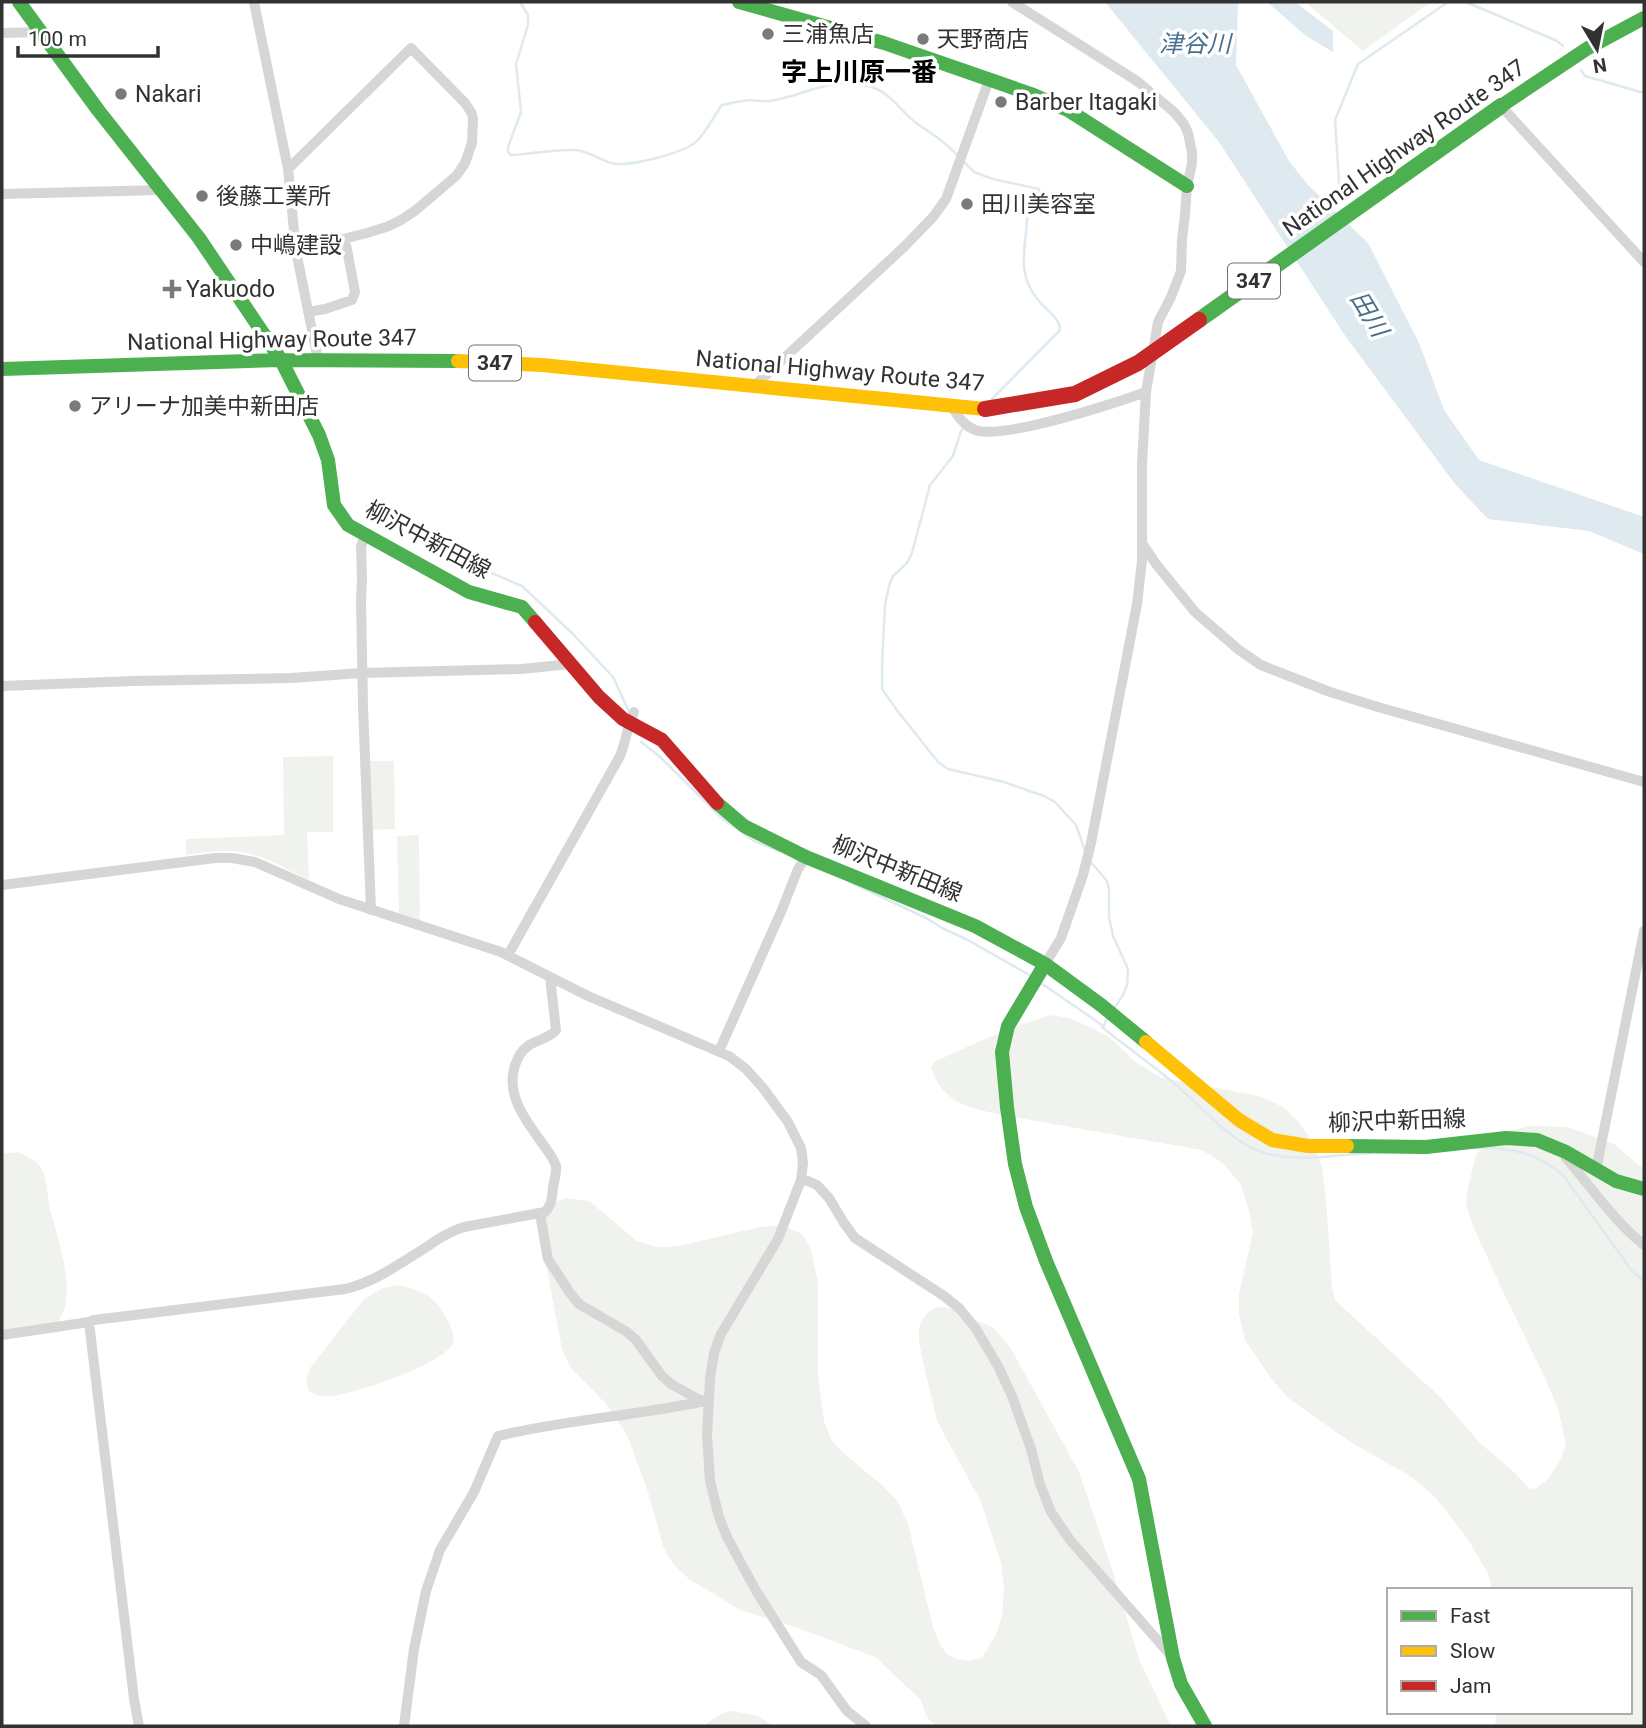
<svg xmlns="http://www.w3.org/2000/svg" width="1646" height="1728" font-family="Roboto,'Noto Sans JP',sans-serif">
  <rect width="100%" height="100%" fill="#fff"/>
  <path fill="#f0f3ed" d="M1305,2H1431L1363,51Z
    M333,756V832H307L309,880C289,871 269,858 247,853C227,848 206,852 186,855V839L284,835L283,757Z
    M368,761H394L395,829L370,830Z
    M419,835L420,924L399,917L397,836Z
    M1051,1015L1070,1018L1108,1036L1138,1064L1162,1078L1259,1096L1283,1107L1299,1122L1314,1145L1322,1167L1326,1199L1332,1288L1335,1300L1439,1396L1481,1444L1516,1474L1529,1488L1535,1489L1547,1480L1560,1461L1566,1445L1558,1408L1543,1374L1504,1294L1473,1226L1466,1205L1468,1187L1476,1155L1496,1135L1528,1126L1568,1127L1614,1144L1644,1169V1723L1640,1726H1495L1496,1712H1630V1590H1492L1488,1574L1468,1539L1435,1497L1410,1476L1352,1443L1288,1398L1270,1377L1245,1340L1239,1314V1294L1253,1232L1249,1211L1241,1185L1224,1164L1202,1150L1002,1115C967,1107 944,1104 931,1068L934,1062C972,1044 1010,1027 1051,1015Z
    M17,1152C25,1155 34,1159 40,1166C48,1177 47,1200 51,1213C60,1246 87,1321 39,1334C28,1337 13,1336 2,1333V1154Z
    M565,1198L589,1201L637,1241L657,1247H670L683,1245L760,1227L782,1225L802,1234L810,1246L818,1283V1376L824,1421L831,1439L842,1452L883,1486L898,1502L908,1524L933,1627L940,1645L947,1654L956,1659L969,1661L981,1658L988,1648L996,1634L1002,1616L1004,1587L1001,1563L981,1502L937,1421L922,1357L919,1340V1327L926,1314L934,1308L945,1307L994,1328L1010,1347L1079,1472L1112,1569L1140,1662L1171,1726H935L926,1716L921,1700L875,1657L795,1627L740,1610L689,1579L674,1565L664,1549L648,1492L629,1440L622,1427L606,1404L571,1368L562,1349L538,1223L551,1205Z
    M399,1285C413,1289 427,1292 437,1304C441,1308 443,1313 446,1318C450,1323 455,1336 453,1343C445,1364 352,1395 330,1396C322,1397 316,1395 309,1392L306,1380L310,1368L364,1299L383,1288Z
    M733,1711L759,1716L773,1726H705C713,1717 721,1713 733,1711Z"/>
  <path fill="#dfe9f0" d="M1105,2H1238L1236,65L1289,161L1309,186L1368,243L1419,343L1444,410L1479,460L1644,517V554L1589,531L1488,519L1455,484L1346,337L1219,142Z
    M1267,2H1295L1333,31V52L1306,36Z"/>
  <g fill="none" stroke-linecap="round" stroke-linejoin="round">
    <path stroke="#dfe9f0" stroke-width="2.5" d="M520,2L528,15V25L516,64L521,112L508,147V152L511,155C532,154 555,149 576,150C590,151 602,162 616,164C634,165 686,153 698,140C707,130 714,116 722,105C731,103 740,101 749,100C756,100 763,102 770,101C804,96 834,75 869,86C892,93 899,110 915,122C931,134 943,139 957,155
      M1466,2L1557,41L1563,46
      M1581,70L1585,76L1644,93
      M962,160L974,172L993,179L1039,189L1040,191C1037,198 1031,204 1029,210C1026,217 1027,226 1026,232C1023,259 1020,278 1038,300C1046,310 1060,318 1060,330L992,399
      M1332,210L1340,198L1335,120L1358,64L1448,2
      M965,426L961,431L953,456L930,485L912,553L907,563L893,576L889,586L885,605L882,665V689L896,709L938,762L948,769L1004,782L1044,796L1055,802L1076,825L1085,851
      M367,506L370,510L461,560L522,586L572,633L613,677L630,714
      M641,742L659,756L724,820L736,828
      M744,834L754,841L779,851
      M1089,860L1107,881L1109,890V917L1113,936L1128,969L1127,985L1123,995L1113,1010
      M852,883L928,919L942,928L966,939L1033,977
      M1041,983L1102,1025L1103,1028C1127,1047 1152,1065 1175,1084C1203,1107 1233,1146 1269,1154C1301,1162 1337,1155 1370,1153
      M1103,1028L1107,1018
      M1475,1148C1510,1147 1535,1152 1563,1175L1632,1271L1644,1281"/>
    <path stroke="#d6d6d6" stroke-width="10" d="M254,2L288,169L296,251L318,360
      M1012,2L1137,81L1174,112L1184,124L1188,133L1192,152V164L1187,186L1185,215L1182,239L1181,271L1171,297L1158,322L1146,392L1142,464V561L1137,604L1091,843L1083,875L1061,938L1045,964
      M2,33L42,32
      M1501,106L1644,262
      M288,169L411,48L465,103L471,112L473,118L472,143L465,163L457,175L416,210L401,220L389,226L367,233L296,251
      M2,194L161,190
      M308,312L325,309L352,300L355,292L345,239
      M754,386L904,247L933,217L946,199L989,80
      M952,407C958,416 964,426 975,430C1004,440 1115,403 1146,392
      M366,534L361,546L362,580L361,601L363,706L371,910
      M1142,543L1156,564L1195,612L1239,650L1261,665L1330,692L1378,707L1644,782
      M2,686L133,681L291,678L362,673L521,669L571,664
      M2,885L215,858H232L255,862L339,899L501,952L588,996L729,1056L746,1069L763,1088L788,1122L801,1148L803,1163L801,1180L778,1239L721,1334L714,1353L710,1379L707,1436L710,1481L719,1517L727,1537L755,1589L801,1662L821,1675L847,1711L866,1726
      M508,955L620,756C626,742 627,726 634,712
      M719,1051L781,912L798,869L806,857
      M1566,1152V1158C1592,1188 1614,1221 1644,1245
      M1596,1170L1644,931
      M801,1180L808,1181L817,1185L829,1198L844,1223L855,1238L944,1296L960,1309L976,1329L998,1366L1012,1396L1031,1449L1040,1484L1051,1512L1070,1540L1173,1658
      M540,1214L548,1259L570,1293L579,1304L627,1332L636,1340L662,1376L671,1384L698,1399L704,1401
      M89,1322L134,1699L139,1726
      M2,1335L89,1322L94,1320L345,1289C375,1282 399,1264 425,1248C438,1239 448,1232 464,1227L545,1212C552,1205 552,1197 553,1187C554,1181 557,1172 556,1166C554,1159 549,1153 545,1147C527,1122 501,1092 518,1058C528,1038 545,1043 556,1030L550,977
      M404,1726L414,1649L426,1591L440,1550L474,1492L498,1436C564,1420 633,1416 700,1402H709"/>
    <path stroke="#4caf50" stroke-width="14" d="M19,2L98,110L199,238L281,360L319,435L328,460L334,505L348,525L469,592L522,607L535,622
      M739,2L884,43L1031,94L1068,110L1187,186
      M1501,106L1588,48L1644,18
      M2,369L281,360L458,361
      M717,803L744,826L806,857L975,926L1045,964L1101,1005L1146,1042
      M1045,964L1008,1026L1002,1052L1007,1107L1015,1164L1026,1207L1046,1261L1139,1479L1173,1658L1181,1684L1205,1726
      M1347,1146L1426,1147L1506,1138L1537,1140L1566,1152L1616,1181L1644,1189"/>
    <path stroke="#ffc107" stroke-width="14" d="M458,361L542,365L985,409
      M1146,1042L1239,1120L1272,1140L1308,1146H1347"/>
    <path stroke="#c62828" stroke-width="14" d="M535,622L599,697L623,719L662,740L717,803"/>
    <path stroke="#4caf50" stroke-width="16" d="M1199,320L1501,106"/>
    <path stroke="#c62828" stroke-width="16" d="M985,409L1075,394L1138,363L1199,320"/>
  </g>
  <g fill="#7a7a7a" stroke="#fff" stroke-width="2.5">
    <circle cx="768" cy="34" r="7"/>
    <circle cx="923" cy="39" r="7"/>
    <circle cx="121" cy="94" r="7"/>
    <circle cx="1001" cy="102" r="7"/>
    <circle cx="202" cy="196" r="7"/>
    <circle cx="967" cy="204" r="7"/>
    <circle cx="236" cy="245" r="7"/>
    <path d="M168.5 278.5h7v7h7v7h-7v7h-7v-7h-7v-7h7z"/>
    <circle cx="75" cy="406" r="7"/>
  </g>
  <g text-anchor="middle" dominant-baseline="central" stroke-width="7" stroke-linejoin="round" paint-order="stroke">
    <g fill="#fff" stroke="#707070" stroke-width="2">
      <rect x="1228" y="263.5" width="52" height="35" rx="5"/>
      <rect x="469" y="345.5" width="52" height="35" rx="5"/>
    </g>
    <g font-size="21" font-weight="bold" fill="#323232">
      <text x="1254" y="281">347</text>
      <text x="495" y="363">347</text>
    </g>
    <g font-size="23" fill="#323232" stroke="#fff" text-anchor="start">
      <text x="782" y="34">三浦魚店</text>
      <text x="937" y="39">天野商店</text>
      <text x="135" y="94">Nakari</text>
      <text x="1015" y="102">Barber Itagaki</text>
      <text x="216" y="196">後藤工業所</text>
      <text x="981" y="204">田川美容室</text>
      <text x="250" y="245">中嶋建設</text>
      <text x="186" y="289">Yakuodo</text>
      <text x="89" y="406">アリーナ加美中新田店</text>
    </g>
    <g font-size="23" fill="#323232" stroke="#fff">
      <text transform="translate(1404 148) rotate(-35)">National Highway Route 347</text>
      <text transform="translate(272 340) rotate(-1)">National Highway Route 347</text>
      <text transform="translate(840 371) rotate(5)">National Highway Route 347</text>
      <text transform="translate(428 540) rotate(28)">柳沢中新田線</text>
      <text transform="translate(897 869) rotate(22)">柳沢中新田線</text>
      <text transform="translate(1397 1121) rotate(-2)">柳沢中新田線</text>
    </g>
    <g font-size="24" font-style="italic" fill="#486f8c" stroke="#fff">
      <text x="1195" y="44">津谷川</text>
      <text transform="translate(1369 314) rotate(59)">田川</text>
    </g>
    <g font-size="26" font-weight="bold" fill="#000" stroke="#fff">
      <text x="859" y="72">字上川原一番</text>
    </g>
  </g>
  <rect width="1646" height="1728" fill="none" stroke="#323232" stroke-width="7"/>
  <rect x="1387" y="1588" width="245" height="126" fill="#ffffff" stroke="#adadad" stroke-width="2"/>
  <rect x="1401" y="1611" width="35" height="10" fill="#4caf50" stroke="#adadad" stroke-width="2"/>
  <text x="1450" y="1623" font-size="21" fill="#323232">Fast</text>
  <rect x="1401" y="1646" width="35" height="10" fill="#ffc107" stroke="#adadad" stroke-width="2"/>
  <text x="1450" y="1658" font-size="21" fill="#323232">Slow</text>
  <rect x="1401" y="1681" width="35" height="10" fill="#c62828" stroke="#adadad" stroke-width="2"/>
  <text x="1450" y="1693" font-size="21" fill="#323232">Jam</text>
  <g transform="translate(1597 49) rotate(170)" stroke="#ffffff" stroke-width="5" paint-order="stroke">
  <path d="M0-5L12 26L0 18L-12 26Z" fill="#323232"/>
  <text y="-10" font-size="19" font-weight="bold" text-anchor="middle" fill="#323232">N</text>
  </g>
  <path d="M18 46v10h140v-10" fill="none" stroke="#323232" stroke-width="3.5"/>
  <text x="28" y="46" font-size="21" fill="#323232" stroke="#ffffff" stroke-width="5" paint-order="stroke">100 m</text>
</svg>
